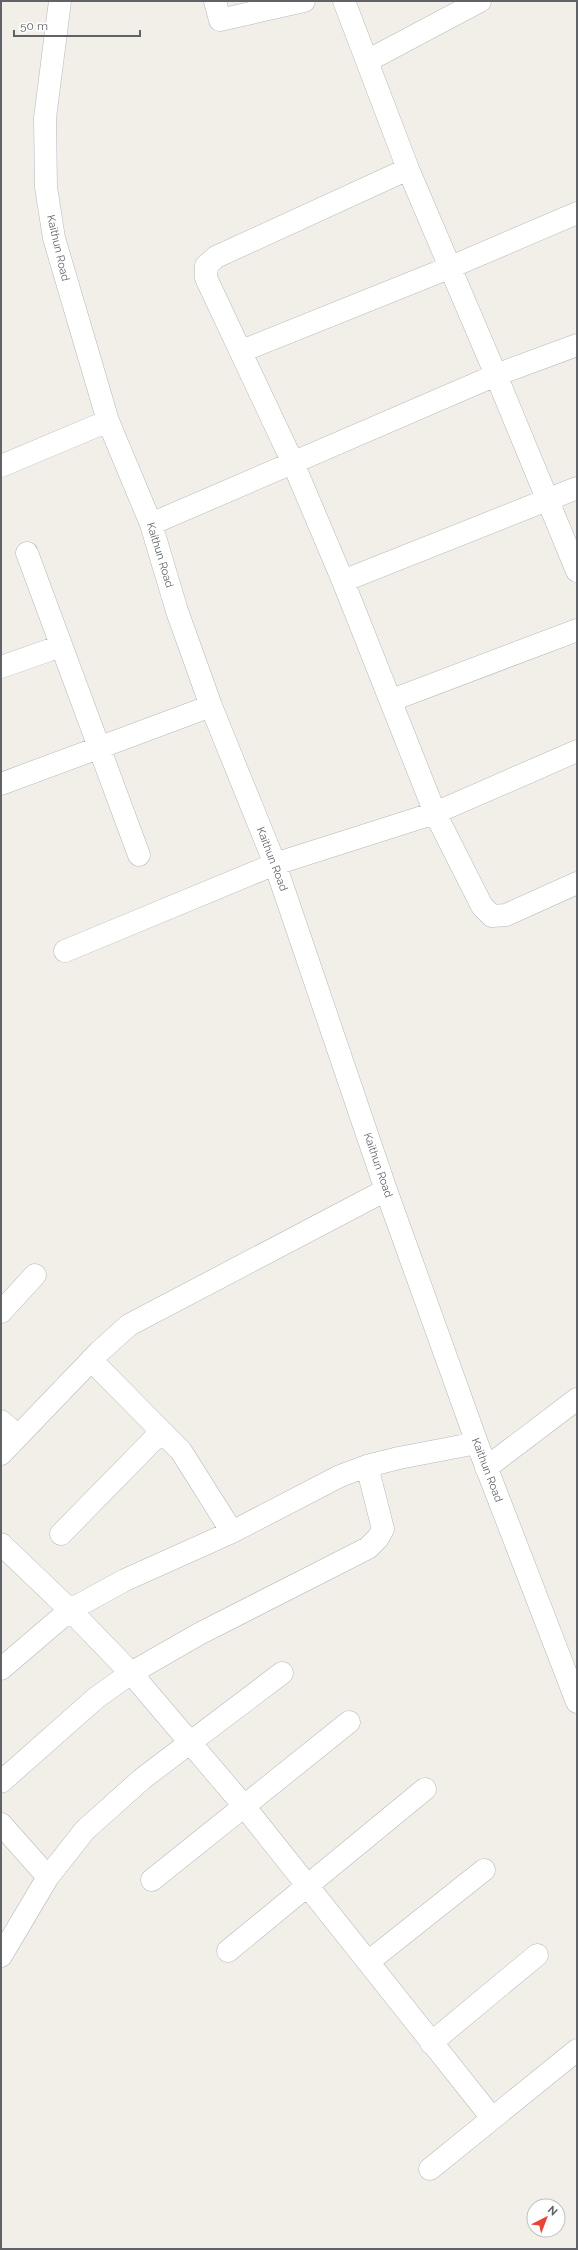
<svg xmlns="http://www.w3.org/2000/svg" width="578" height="2250" font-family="Raleway,sans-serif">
  <rect width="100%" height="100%" fill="#f1efe8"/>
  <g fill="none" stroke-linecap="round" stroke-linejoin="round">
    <g stroke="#b5b8bc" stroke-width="23">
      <path id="minor" d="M60,1L45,118L46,187L54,238L108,421L151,524L177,611L211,706L275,864L386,1190L477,1443L577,1702
        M215,1L220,20L304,1
        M344,1L408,169L496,375L577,571
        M367,61L480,1
        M408,169L216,257L206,266V278L293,463L343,581L435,813L482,906L492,916L506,915L577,883
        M242,351L451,267L577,213
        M1,466L108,421
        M151,524L496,375L577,345
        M27,553L139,855
        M343,581L577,488
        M1,667L61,646
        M392,700L577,630
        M1,784L211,706
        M65,951L275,864L435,813L577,751
        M1,1312L35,1275
        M91,1360L181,1451L232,1532
        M1,1421L18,1436
        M1,1454L99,1352L129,1325L386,1190
        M486,1468L577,1399
        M61,1534L161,1432
        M1,1544L70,1610L131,1673L244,1806L492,2118
        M1,1669L70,1610L125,1580L232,1532L340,1476L367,1466L399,1458L477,1443
        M1,1782L96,1698L131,1673L199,1634L368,1548L378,1538L383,1529L367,1466
        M1,1824L48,1877
        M152,1880L349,1722
        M228,1951L425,1789
        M1,1956L48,1877L85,1830L142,1779L282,1673
        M368,1962L484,1870
        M431,2043L537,1955
        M430,2169L577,2050"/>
    </g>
    <use href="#minor" stroke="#fff" stroke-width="22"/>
  </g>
  <g text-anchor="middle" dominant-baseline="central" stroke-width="4" stroke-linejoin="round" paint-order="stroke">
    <g font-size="11" fill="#5f6368" stroke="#fff">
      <text transform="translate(58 248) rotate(77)">Kaithun Road</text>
      <text transform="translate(160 555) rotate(73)">Kaithun Road</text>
      <text transform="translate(272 859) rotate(69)">Kaithun Road</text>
      <text transform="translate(378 1165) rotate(71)">Kaithun Road</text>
      <text transform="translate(487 1470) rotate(69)">Kaithun Road</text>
    </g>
  </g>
  <rect width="578" height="2250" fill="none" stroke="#5f6368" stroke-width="4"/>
  <g transform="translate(546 2218) rotate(42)"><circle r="19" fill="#ffffff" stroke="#bfc1c3"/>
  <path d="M0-3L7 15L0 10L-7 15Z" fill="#ea4335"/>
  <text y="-6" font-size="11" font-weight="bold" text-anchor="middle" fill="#5f6368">N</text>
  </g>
  <path d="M14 30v6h126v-6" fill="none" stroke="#5f6368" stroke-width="2"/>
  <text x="20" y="30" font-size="12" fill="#5f6368" stroke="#ffffff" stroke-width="3" paint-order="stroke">50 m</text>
</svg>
